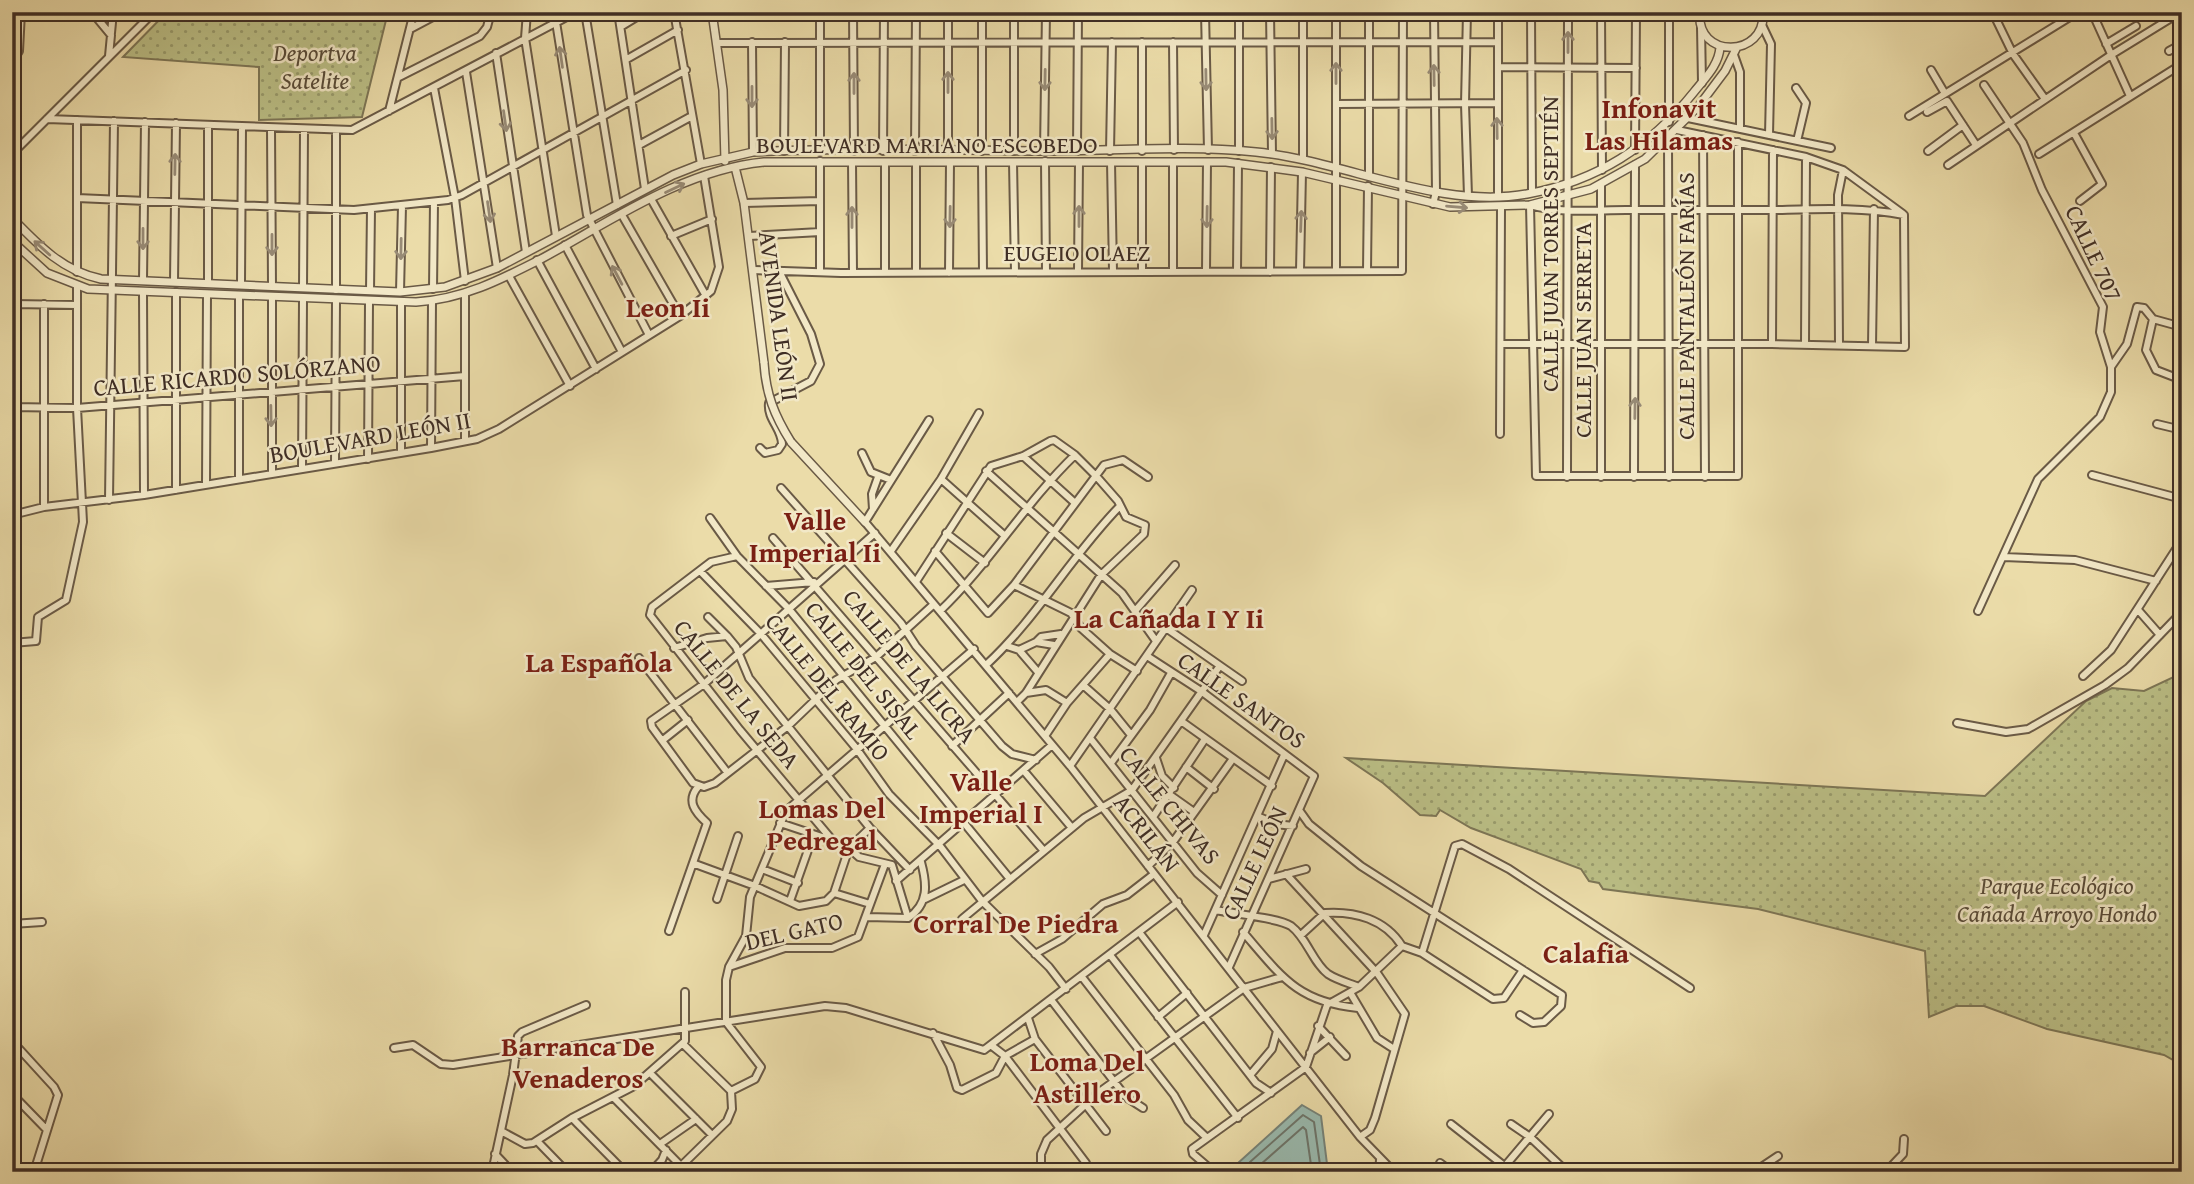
<svg xmlns="http://www.w3.org/2000/svg" width="2194" height="1184" font-family="'Gentium Book Plus',serif">
  <defs>
    <pattern id="green-dots" width="8" height="8" patternUnits="userSpaceOnUse" patternTransform="scale(1.75)"><rect width="8" height="8" fill="#bbbf86"/><path d="M2 2h.1M6 6h.1" fill="none" stroke="#999c6d" stroke-width="1.8" stroke-linecap="round"/></pattern>
  </defs>
  <rect width="100%" height="100%" fill="#ebdca9"/>
  <filter id="stains"><feTurbulence type="fractalNoise" baseFrequency=".00286" numOctaves="4"/><feColorMatrix values="0 0 0 0 .2 0 0 0 0 .09 0 0 0 0 .02 0 0 0 .5 -.17"/></filter>
  <radialGradient id="worn" r=".72"><stop offset=".6" stop-color="#630" stop-opacity="0"/><stop offset="1" stop-color="#630" stop-opacity=".3"/></radialGradient>
  <path fill="url(#green-dots)" stroke="#7d7656" stroke-width="2" d="M167,12H388L362,117L259,120V67L123,57Z
    M2182,673V1065L2164,1055L2047,1029L1984,1006H1956L1929,1017L1925,951L1758,909L1603,889L1599,883L1589,881L1581,869L1471,828L1440,810L1436,816L1420,815L1383,783L1346,758L1985,796L2086,701L2112,688L2144,691Z"/>
  <path fill="#99baaf" stroke="#758278" stroke-width="2" d="M1302,1105L1321,1116L1328,1172H1247L1237,1164Z"/>
  <g fill="none" stroke-linecap="round" stroke-linejoin="round">
    <path stroke="#6c746a" stroke-width="2" d="M1251,1172L1250,1162L1303,1115L1314,1122L1321,1172
      M1259,1172L1260,1165L1303,1127L1306,1130L1312,1172"/>
    <g stroke="#6a5a46" stroke-width="10">
      <path id="minor" d="M92,12L111,35L109,56
        M527,12L525,38L556,236
        M585,12L617,205
        M618,12L645,189
        M674,12L701,164
        M853,12L854,151
        M948,12V150
        M1205,12L1208,150
        M1239,12V151
        M1270,12L1272,154
        M1303,12V159
        M1369,12V174
        M1467,12L1465,104L1468,196
        M1531,12L1532,192
        M1601,12L1602,170
        M1998,12L1994,15L2013,54L2045,99
        M2092,12L2130,96
        M2177,14L2182,25
        M556,22L587,215L649,335
        M1762,25L1771,44L1769,135
        M622,26L645,12
        M1701,27L1702,83
        M410,29L442,12
        M111,33L113,12
        M752,42L753,152
        M1173,42L1174,150
        M717,43L1498,42
        M2106,44L2136,26
        M2169,51L2182,44
        M496,53L526,252
        M1734,55L1740,72V129
        M627,59L678,30
        M12,62L19,51L21,12
        M1498,67L1636,68
        M1931,70L1944,92
        M466,72L497,268
        M399,77L480,36L487,27L491,12
        M1984,85L2023,143L2042,190L2103,307L2100,332L2111,367
        M434,88L455,198L465,281
        M1796,88L1806,103L1797,141
        M1336,104L1497,103
        M389,111L414,12
        M1927,112L1947,101L1976,145
        M1909,116L2078,12
        M1688,118L1831,148
        M47,119L352,130L576,12
        M77,120V272
        M1669,122V12
        M271,128L272,286
        M1677,130L1806,157L1843,170L1903,214
        M2074,133L2102,184L2080,201
        M1703,135L1705,477
        M1668,140L1669,477
        M1738,142V476H1536L1530,205C1561,214 1594,210 1626,210C1676,210 1726,210 1776,210C1819,209 1862,207 1904,215
        M639,145L692,116
        M1635,150L1636,12
        M784,151L785,42
        M820,151V12
        M883,151L884,12
        M915,151L916,12
        M982,151V12
        M1014,151V12
        M1044,151L1046,12
        M1077,151L1078,12
        M1110,151L1112,42
        M1142,151V42
        M1928,151L1963,125
        M12,154L154,12
        M2039,154L2182,64
        M820,161V272
        M1045,161L1046,272
        M852,162L853,272
        M885,162V272
        M916,162V272
        M982,162L983,272
        M1013,162L1015,272
        M1111,162L1113,271
        M1948,165L2111,55L2181,12
        M1498,196V12
        M77,198L354,210L448,200L462,195L686,70
        M651,199L706,296
        M744,203L820,201
        M1433,204L1436,192L1434,12
        M622,215L680,316
        M671,236L712,219
        M749,236L820,232
        M565,245L622,352
        M537,260L596,369
        M753,270L841,273L1402,271L1403,12
        M1078,271L1079,162
        M1142,271V162
        M1173,271V162
        M1206,271L1207,162
        M1237,271L1238,163
        M1300,271L1302,172
        M1336,271V12
        M1367,271L1368,186
        M1270,272L1271,167
        M949,273L950,162
        M509,276L570,386
        M143,280L145,122
        M174,281L176,123
        M208,283V125
        M241,284L242,127
        M303,288L304,130
        M433,289L434,202
        M336,290V131
        M370,291L371,209
        M143,292L144,495
        M176,292V490
        M400,292L402,206
        M239,297V479
        M272,298V473
        M13,304L77,305
        M2153,319L2146,350L2156,370L2182,380
        M1501,344H1772L1905,347L1904,215
        M1772,344L1773,150
        M1805,344L1806,157
        M1839,344L1838,195L1843,170
        M1872,346L1874,209
        M12,407L77,408L465,376
        M929,420L865,522L1070,766L1360,1137L1394,1172
        M2157,424L2182,430
        M1500,434L1501,208
        M465,441V294
        M431,448L432,301
        M760,448L765,453L778,450L782,444C782,429 767,419 769,403L811,381L820,364L811,334L779,271
        M401,453V302
        M862,453L871,472L891,480
        M1023,456L1075,503
        M368,459L369,302
        M335,463L336,301
        M12,467L15,304
        M302,469L303,300
        M986,471L1122,593L1156,641
        M2092,475L2182,499
        M1567,477L1568,12
        M1601,477V184
        M1634,477L1635,165
        M941,479L1005,536
        M206,484L207,295
        M781,488L901,623L916,646L1002,746L1012,754L1036,760
        M109,500L114,121
        M44,507V304
        M873,509L872,494L878,477
        M12,515L44,507L144,495L431,448L477,439L499,429L680,316L711,291L719,267L704,176
        M710,518L737,556L788,608L1010,879
        M875,533L704,684L651,721L652,727L693,783L704,787L715,783L788,726L836,680L876,657L934,604
        M946,533L985,563
        M773,538L1044,851
        M891,551L941,479L979,413
        M935,551L988,613L1014,585L1104,465L1123,460L1148,477
        M737,556L711,562L652,607L650,615L740,730L833,841L849,848L859,857L892,865L908,918
        M2004,557L2075,560L2156,581
        M700,571L761,634L856,748L889,794L940,846L982,901L1049,967L1066,989
        M917,580L991,466L1023,456L1050,441L1054,440L1075,455L1097,477L1118,501L1126,517L1145,525L1144,534L1101,575L1026,693L1017,702
        M1014,585L1071,613L1081,628L1110,654L1137,671
        M766,586L814,582
        M940,611C990,563 1025,503 1075,455
        M1135,611L1175,565
        M1978,611L2038,479L2100,417L2111,392V367L2127,344L2137,307L2144,308L2153,319L2182,327
        M2139,611L2160,635
        M708,617L727,636
        M1166,628L1242,681
        M1036,642L1041,637L1061,634
        M12,643L36,641L38,617L66,600L83,522L77,408V287
        M1007,646L1019,650L1036,642L1054,645
        M674,648L707,638L727,636L736,647L749,678L870,828L910,870
        M1019,650L1037,671
        M1147,656L1201,691L1314,776L1229,967
        M639,658L727,772
        M986,665C1037,618 1071,556 1120,506
        M2083,676L2111,650L2182,540
        M1083,685L1110,709L1131,735
        M1026,693L1046,690L1067,703
        M1181,721L1272,786
        M1957,723L2006,732L2028,729L2105,685L2128,668L2182,612
        M1045,736L1067,703L1110,654
        M1090,738L1197,873L1222,895
        M663,740L688,720
        M952,746L1009,693
        M1156,758L1162,776L1174,788
        M1111,763L1150,710L1171,673
        M1070,766L1192,590
        M1186,767L1214,789
        M1024,771L1072,828
        M1170,795L1194,812
        M1299,810L1309,824L1361,866L1562,995L1561,1006L1544,1022L1533,1023L1520,1015
        M1257,816L1276,824L1293,826
        M1153,817L1205,739
        M780,823L831,840
        M695,864L755,886L799,906L826,901L834,893L870,904
        M1148,866L1173,842L1232,760
        M762,869L798,883
        M1286,874L1377,973L1405,1014L1375,1118L1370,1130L1360,1137
        M1269,879L1306,869
        M896,881L1052,745
        M834,893L849,848L870,828
        M717,899L738,836
        M925,899L964,880
        M790,901L813,836
        M1216,910C1234,914 1279,918 1291,926C1307,938 1313,963 1328,974C1337,980 1349,983 1359,987
        M867,917L908,918C929,904 927,884 921,862
        M962,919L1084,818L1132,790L1219,667
        M12,924L42,922
        M669,931L707,823C695,812 686,801 698,787
        M1139,932L1256,1083L1271,1093
        M1243,932C1281,976 1297,1002 1358,1008
        M1204,935L1284,755
        M1301,935L1325,913C1355,911 1385,919 1402,946
        M1422,953L1455,846L1462,844L1509,869L1690,988
        M1035,954L1062,939L1103,904L1127,895L1154,874
        M1110,955L1238,1118
        M729,967L785,948H832L858,937L885,864
        M1082,977L1174,1095L1188,1120L1207,1138
        M1351,994L1377,1038L1394,1049
        M1052,1001L1126,1097L1143,1108
        M1158,1017L1187,993
        M1028,1018L1035,1039L1106,1131
        M1318,1026L1346,1056
        M933,1033L950,1065L957,1088L962,1090L996,1073L1005,1056L1035,1039
        M12,1041L54,1087L58,1095L34,1172
        M683,1044L731,1091
        M992,1046L1005,1056L1086,1163
        M394,1048L413,1045L441,1064L453,1065L825,1006L846,1008L984,1050L1178,902
        M1310,1053L1330,1037
        M650,1073L711,1134
        M1251,1074L1272,1049L1277,1031
        M731,1091L755,1079L761,1067L726,1022V980L729,967L746,936L750,897L786,811L974,649
        M12,1094L47,1130
        M614,1098L680,1165
        M572,1118L625,1172
        M1451,1124L1512,1172
        M1511,1124L1530,1137L1567,1172
        M501,1131L525,1144L533,1143L572,1118L634,1086L685,1041V992
        M537,1141L567,1172
        M660,1144L696,1119
        M495,1154L512,1172
        M1440,1163L1452,1172
        M492,1172L513,1075L518,1036L522,1032L586,1005
        M651,1172L662,1160L666,1150
        M675,1172L727,1121L732,1109L731,1091
        M1041,1172V1154L1047,1140L1098,1093L1244,988L1282,977
        M1214,1172L1193,1154L1192,1149L1306,1067L1327,1005L1359,987L1402,946L1422,953L1493,999L1504,998L1523,970
        M1379,1172L1380,1160
        M1500,1172L1549,1114
        M1754,1172L1778,1156
        M1886,1172L1903,1154L1904,1139"/>
    </g>
    <g stroke="#6a5a46" stroke-width="10">
      <path id="tertiary" d="M712,12L723,90L725,161
        M1700,12C1695,59 1766,59 1763,12
        M735,167L744,203L764,363
        M12,218C39,246 63,271 101,279L400,292L445,287L497,268L673,175L701,164L753,152C849,147 947,150 1044,151C1114,151 1186,145 1256,152C1345,161 1439,210 1527,194C1597,181 1650,147 1694,92C1705,78 1719,65 1720,47
        M12,241L47,273L88,289L416,302C463,299 500,280 541,259C611,221 683,170 764,162H1226L1302,172L1450,207L1530,205L1591,189L1645,159L1698,107L1725,71L1736,49
        M791,442L865,522"/>
    </g>
    <use href="#minor" stroke="#f2e8c7" stroke-width="6"/>
    <use href="#tertiary" stroke="#f2e8c7" stroke-width="7"/>
    <g stroke="#6a5a46" stroke-width="10" stroke-linecap="butt">
      <path id="tertiary-bridge" d="M764,363C766,394 774,415 791,442"/>
    </g>
    <use href="#tertiary-bridge" stroke="#f2e8c7" stroke-width="7"/>
  </g>
  <defs><path id="oneway-shaft" d="M-6 0H5M1.5-3L5.5 0L1.5 3" fill="none" stroke-width="1.6" stroke-linecap="round" stroke-linejoin="round" transform="scale(1.75)"/></defs>
  <g stroke="#988b76">
    <use href="#oneway-shaft" transform="translate(1568 42) rotate(-90)"/>
    <use href="#oneway-shaft" transform="translate(561 57) rotate(-98)"/>
    <use href="#oneway-shaft" transform="translate(1336 73) rotate(-90)"/>
    <use href="#oneway-shaft" transform="translate(1434 75) rotate(-91)"/>
    <use href="#oneway-shaft" transform="translate(1045 80) rotate(91)"/>
    <use href="#oneway-shaft" transform="translate(1206 80) rotate(89)"/>
    <use href="#oneway-shaft" transform="translate(948 82) rotate(-90)"/>
    <use href="#oneway-shaft" transform="translate(854 83) rotate(-90)"/>
    <use href="#oneway-shaft" transform="translate(752 97) rotate(90)"/>
    <use href="#oneway-shaft" transform="translate(505 121) rotate(82)"/>
    <use href="#oneway-shaft" transform="translate(1497 128) rotate(-91)"/>
    <use href="#oneway-shaft" transform="translate(1272 129) rotate(89)"/>
    <use href="#oneway-shaft" transform="translate(175 164) rotate(-89)"/>
    <use href="#oneway-shaft" transform="translate(675 188) rotate(-25)"/>
    <use href="#oneway-shaft" transform="translate(1457 207) rotate(5)"/>
    <use href="#oneway-shaft" transform="translate(489 212) rotate(82)"/>
    <use href="#oneway-shaft" transform="translate(1079 216) rotate(-90)"/>
    <use href="#oneway-shaft" transform="translate(852 217) rotate(-90)"/>
    <use href="#oneway-shaft" transform="translate(950 217) rotate(91)"/>
    <use href="#oneway-shaft" transform="translate(1207 217) rotate(91)"/>
    <use href="#oneway-shaft" transform="translate(1301 221) rotate(-88)"/>
    <use href="#oneway-shaft" transform="translate(143 239) rotate(90)"/>
    <use href="#oneway-shaft" transform="translate(272 245) rotate(90)"/>
    <use href="#oneway-shaft" transform="translate(42 248) rotate(-138)"/>
    <use href="#oneway-shaft" transform="translate(401 249) rotate(91)"/>
    <use href="#oneway-shaft" transform="translate(617 275) rotate(-118)"/>
    <use href="#oneway-shaft" transform="translate(1635 408) rotate(-89)"/>
    <use href="#oneway-shaft" transform="translate(271 416) rotate(89)"/>
  </g>
  <g text-anchor="middle" dominant-baseline="central" stroke-width="5" stroke-linejoin="round" paint-order="stroke">
    <g font-size="24" font-style="italic" fill="#584b38" stroke="#f2e8c7">
      <text x="315" y="52">Deportva<tspan x="315" dy="28">Satelite</tspan></text>
      <text x="2057" y="885">Parque Ecológico<tspan x="2057" dy="28">Cañada Arroyo Hondo</tspan></text>
    </g>
    <g font-size="24" fill="#3f2e25" stroke="#f2e8c7">
      <text x="927" y="144">BOULEVARD MARIANO ESCOBEDO</text>
      <text transform="translate(1549 244) rotate(-90)">CALLE JUAN TORRES SEPTIÉN</text>
      <text x="1077" y="252">EUGEIO OLAEZ</text>
      <text transform="translate(2094 253) rotate(65)">CALLE 707</text>
      <text transform="translate(1685 306) rotate(-90)">CALLE PANTALEÓN FARÍAS</text>
      <text transform="translate(779 316) rotate(82)">AVENIDA LEÓN II</text>
      <text transform="translate(1582 330) rotate(-90)">CALLE JUAN SERRETA</text>
      <text transform="translate(237 375) rotate(-5)">CALLE RICARDO SOLÓRZANO</text>
      <text transform="translate(370 437) rotate(-10)">BOULEVARD LEÓN II</text>
      <text transform="translate(910 666) rotate(50)">CALLE DE LA LICRA</text>
      <text transform="translate(864 670) rotate(51)">CALLE DEL SISAL</text>
      <text transform="translate(828 687) rotate(51)">CALLE DEL RAMIO</text>
      <text transform="translate(737 694) rotate(51)">CALLE DE LA SEDA</text>
      <text transform="translate(1242 700) rotate(35)">CALLE SANTOS</text>
      <text transform="translate(1170 805) rotate(51)">CALLE CHIVAS</text>
      <text transform="translate(1147 833) rotate(52)">ACRILÁN</text>
      <text transform="translate(1254 863) rotate(-65)">CALLE LEÓN</text>
      <text transform="translate(794 931) rotate(-13)">DEL GATO</text>
    </g>
    <g font-size="28" font-weight="bold" fill="#7a1f14" stroke="#f2e8c7">
      <text x="1659" y="107">Infonavit<tspan x="1659" dy="32">Las Hilamas</tspan></text>
      <text x="668" y="306">Leon Ii</text>
      <text x="815" y="519">Valle<tspan x="815" dy="32">Imperial Ii</tspan></text>
      <text x="1169" y="617">La Cañada I Y Ii</text>
      <text x="599" y="661">La Española</text>
      <text x="981" y="780">Valle<tspan x="981" dy="32">Imperial I</tspan></text>
      <text x="822" y="807">Lomas Del<tspan x="822" dy="32">Pedregal</tspan></text>
      <text x="1016" y="922">Corral De Piedra</text>
      <text x="1586" y="952">Calafia</text>
      <text x="578" y="1045">Barranca De<tspan x="578" dy="32">Venaderos</tspan></text>
      <text x="1087" y="1060">Loma Del<tspan x="1087" dy="32">Astillero</tspan></text>
    </g>
  </g>
  <rect width="2194" height="1184" fill="none" stroke="#ebdca9" stroke-width="42"/>
  <rect x="14" y="14" width="2166" height="1156" fill="none" stroke="#3f2e25" stroke-width="3.5"/>
  <rect x="21" y="21" width="2152" height="1142" fill="none" stroke="#3f2e25" stroke-width="2"/>
  <rect width="100%" height="100%" filter="url(#stains)"/>
  <rect width="100%" height="100%" fill="url(#worn)"/>
</svg>
